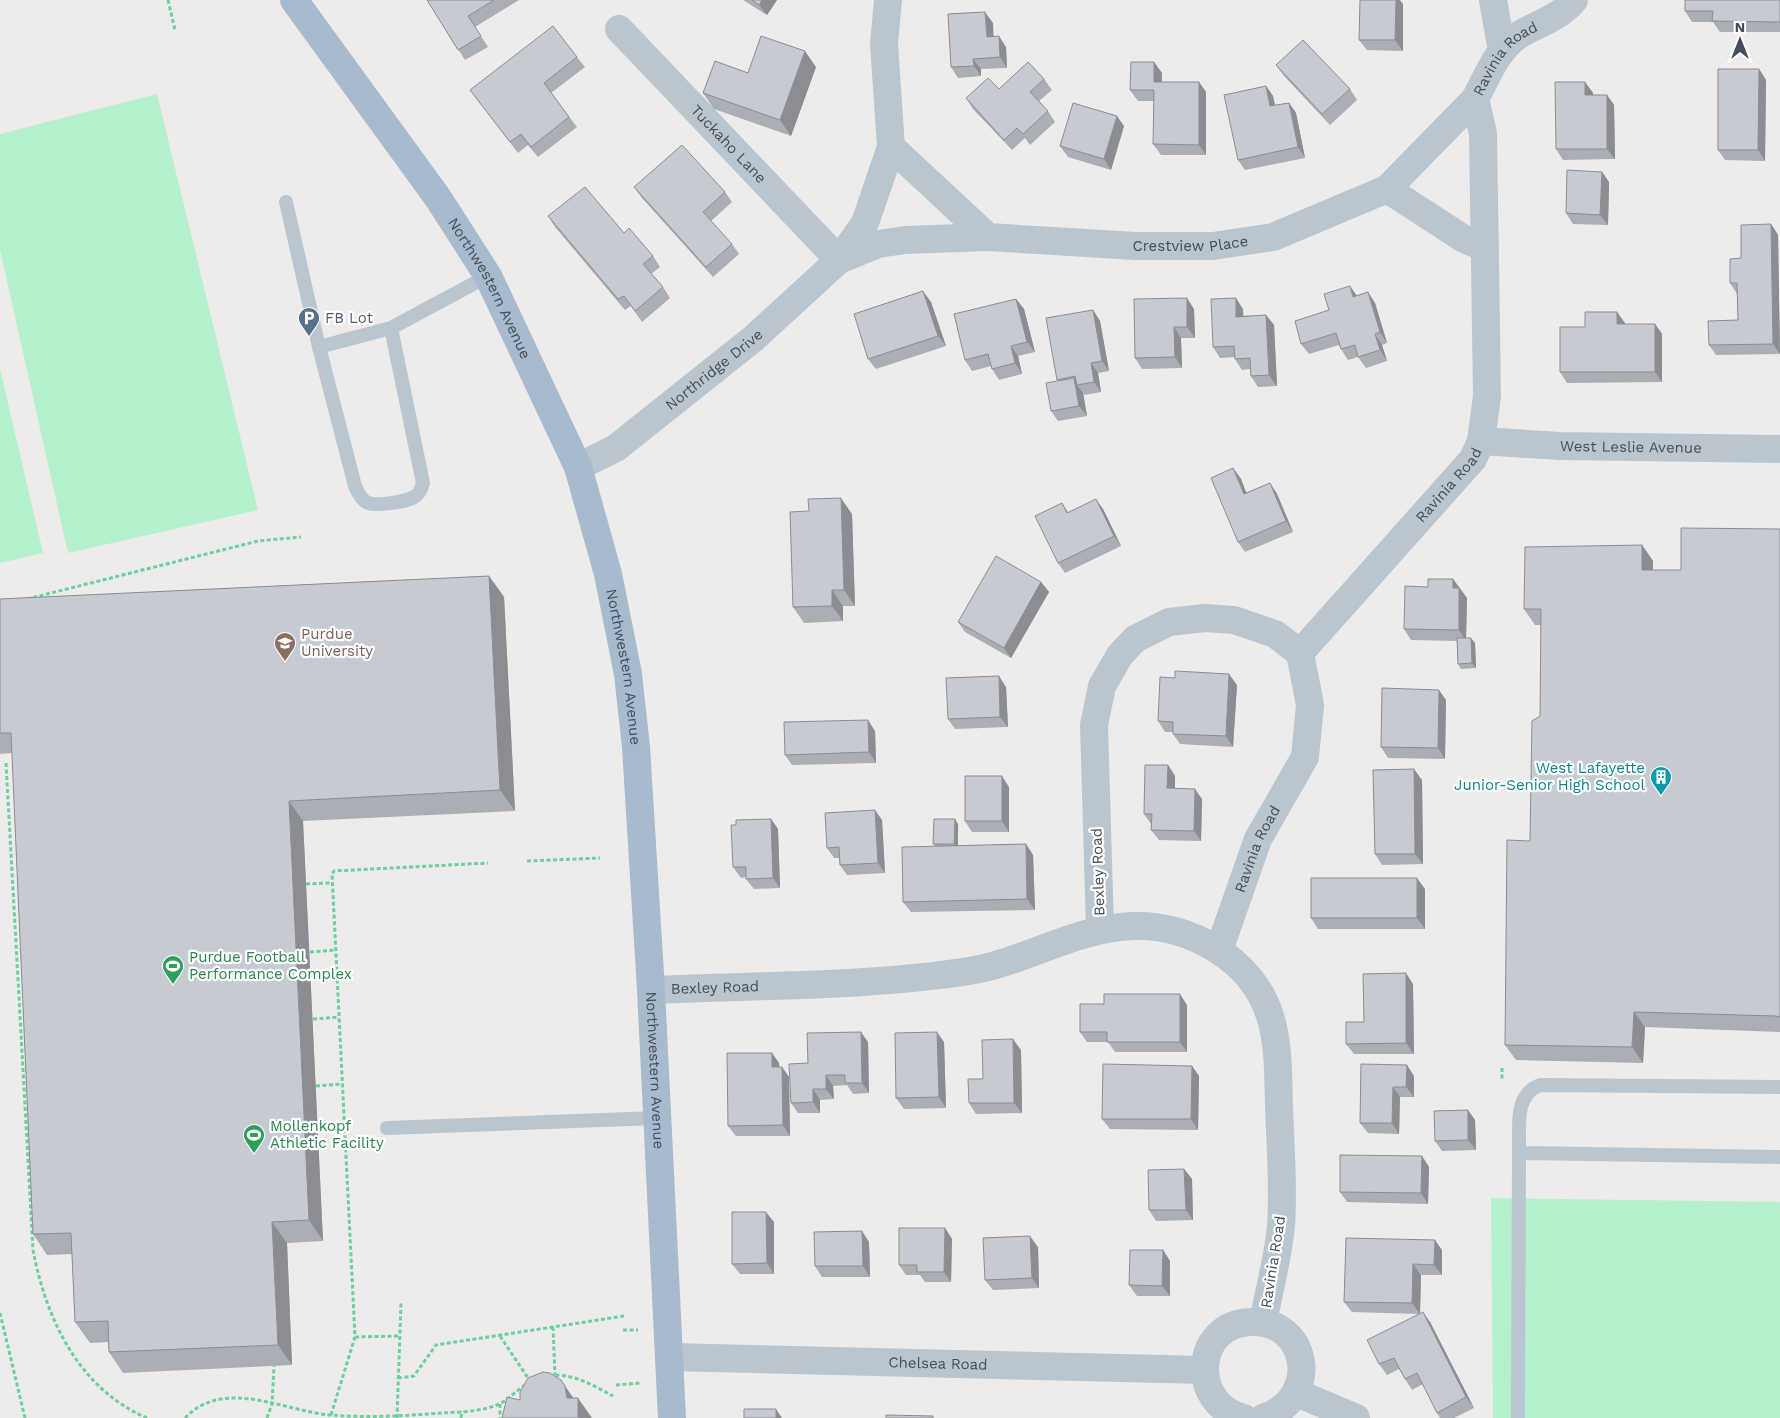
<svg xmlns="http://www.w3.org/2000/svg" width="1780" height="1418" font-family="'Work Sans',sans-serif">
  <rect width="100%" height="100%" fill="#eeebeb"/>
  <path fill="#b4f1cc" d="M157,94L258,510L68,553L0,250V134Z
    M0,369L43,553L0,563Z
    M1491,1198L1780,1202V1418H1493Z"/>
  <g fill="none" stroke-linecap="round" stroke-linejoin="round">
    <path stroke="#6ad19f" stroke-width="3" stroke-dasharray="4 2.5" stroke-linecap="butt" d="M168,0L175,30
      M27,599L258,541L301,537
      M6,763L33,1250C46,1319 79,1389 147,1418
      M527,861L600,858
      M306,884L332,883
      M310,952L335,950
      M313,1019L339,1017
      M1502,1068V1081
      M316,1086L342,1084
      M0,1313L25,1418
      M553,1327L555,1375
      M623,1330H638
      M500,1336L530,1381
      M355,1337L398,1336
      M549,1376C572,1372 594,1386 613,1396
      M398,1378L414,1376L436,1345L624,1316
      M616,1385L640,1383
      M500,1404V1418
      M331,1415L355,1337L332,874L334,871L488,863
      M185,1418C224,1377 284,1411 330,1415C367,1418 404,1416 441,1413C459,1412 479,1412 497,1405C507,1401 516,1391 525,1385
      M267,1418L272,1404L274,1366
      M397,1418L401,1303
      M461,1418L462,1411"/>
    <path stroke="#bac6cf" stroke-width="14" d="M286,202L319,347
      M391,328L423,483C421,490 419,495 412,498C403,502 373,507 366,502C360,498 358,492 355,486L319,347L391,328L488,276
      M1780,1087L1540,1085C1513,1095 1520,1129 1519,1153L1780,1157
      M387,1128L657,1118
      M1518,1418L1519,1153"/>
    <g stroke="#bac6cf" stroke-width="28">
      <path d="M1493,0L1502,51"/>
      <path id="s1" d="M619,29L839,260L878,244L905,240L988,237"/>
      <path id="s2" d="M891,147L988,237L1135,246H1213L1273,237L1387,189L1475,99"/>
      <path d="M1387,189L1464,239L1485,248"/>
      <path id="s3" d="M1481,441L1560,446L1780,449"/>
      <path id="s4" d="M578,467L616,448L754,338L839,260L865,223L891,147L884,44L888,0"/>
      <path d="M1100,929L1094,725L1102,686L1120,655L1135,639L1169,622L1205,618L1234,620L1275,634L1300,653"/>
      <path id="s5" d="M1219,950L1258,839L1305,757L1310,705L1300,653L1473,459L1481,441L1487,396L1483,133L1475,99C1487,77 1497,49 1519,35C1537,24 1561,17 1574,0"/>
      <path id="s6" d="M651,990C756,985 866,987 969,971C1025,962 1075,928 1133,926C1190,924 1253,960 1270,1016C1279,1044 1278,1076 1279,1104C1280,1144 1284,1186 1281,1226C1278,1258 1269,1291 1263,1322"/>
      <path id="s7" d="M670,1357L1204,1370"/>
      <path d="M1297,1393L1356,1418"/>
      <path d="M1244,1418C1188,1404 1194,1323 1251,1322C1309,1320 1322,1398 1263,1418"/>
    </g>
    <path stroke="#a8bacd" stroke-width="28" id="s8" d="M294,0L438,198L488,276L578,467L608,574L628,674L636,747L651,990L672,1418"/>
  </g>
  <path fill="#aaaeb5" d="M427,0H519L475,27L488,47L465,60Z
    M743,0H777L767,15Z
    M1780,0V32H1720L1713,22H1692L1685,11Z
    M1403,4V51L1367,50L1359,40Z
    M993,23V36L1006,47L1007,68L981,69V76L958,78L951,67Z
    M577,57L585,67L551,93L577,127L538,157L528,145L518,153L470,90Z
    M1154,62L1162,73V82H1199L1206,92V155H1161L1153,144L1154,101H1138L1130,90Z
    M1276,65L1350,89L1357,100L1330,125L1284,76Z
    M816,67L791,136L714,109L703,93L748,73Z
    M1759,69L1766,80L1765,161L1725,160L1718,150Z
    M1044,79L1052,90L1039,101L1048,111L1055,122L1030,145L1025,138L1012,150L973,109L966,98L999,89Z
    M1585,82L1593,93V95H1607L1614,105L1615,159L1563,160L1556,149Z
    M1266,86L1273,96L1275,105L1289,103L1296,113L1305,158L1245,170L1238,160Z
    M1124,126L1111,170L1068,157L1060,146Z
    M1602,172L1609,182L1608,225L1573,224L1566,213Z
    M634,187L725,192L732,202L711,221L732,244L739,254L713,277L642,198Z
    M548,216L624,233L653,256L660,267L651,274L663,287L670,298L642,322L631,306L625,310L555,227Z
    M1771,224L1778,235L1780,354L1716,355L1709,345L1738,320L1737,294L1730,283L1741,258Z
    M1356,296L1375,303L1387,343L1382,345L1387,361L1366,368L1358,357L1348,360L1341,349L1339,345L1309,354L1301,344L1329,310Z
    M1016,299L1024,309L1035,352L1018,356L1022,374L999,380L992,369L991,366L972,371L965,360Z
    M931,302L946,346L876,369L868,359Z
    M1194,309L1195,338H1181L1182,368L1142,369L1135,358Z
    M1243,309V316L1266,315L1274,325L1277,386L1258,387L1251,376L1250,369L1242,370L1235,359V357L1220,358L1213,347Z
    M1093,310L1100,321L1109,371L1098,373L1101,392L1084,395L1083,393L1087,416L1058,421L1051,411L1058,381L1057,380Z
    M1617,312L1625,324H1655L1662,334V382L1567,383L1560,372L1585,327Z
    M1233,468L1241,479L1246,493L1270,483L1277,494L1293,532L1245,552L1238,542Z
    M1062,503L1068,512L1103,509L1121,546L1065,573L1058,563Z
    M852,514L855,606H843V621L804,623L793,607Z
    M1780,529V1032L1645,1027L1643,1063L1516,1060L1505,1045L1530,841L1540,716L1541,625H1535L1524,609L1642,545L1653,561V570H1681Z
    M489,576L504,597L515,811L303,821L323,1241L287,1243L292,1365L123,1373L109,1352L108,1342L90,1343L75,1322L72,1254L47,1255L33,1234L12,753L0,754V599Z
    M1453,579L1467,598L1466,638L1475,643L1476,668L1461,669L1458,664L1457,641L1411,640L1404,629L1428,587Z
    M1041,582L1049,592L1011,658L965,632L958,622Z
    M1237,685L1233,747L1180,744L1173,734V732H1165L1158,721Z
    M1006,687L1008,727L955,729L948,719Z
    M1446,700L1445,759L1388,758L1381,747Z
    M875,731L876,763L792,765L785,755Z
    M1168,765L1175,776V788L1202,799L1201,841L1159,840L1151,830V824L1144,814Z
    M1422,780L1423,864L1382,865L1375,854Z
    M1009,787V832H972L965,821Z
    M771,819L778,829L780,888L754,889L746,879V877L741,878L733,867L736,825Z
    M882,820L885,873L847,875L840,865L839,858H834L827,848Z
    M958,824V846L1026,844L1033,855L1035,910L911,912L903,902L935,846L933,844Z
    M1425,889V929H1318L1311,918Z
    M1413,984L1414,1054H1354L1346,1044L1364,1022Z
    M1187,1005V1052H1115L1108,1042H1087L1080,1032Z
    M868,1042L869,1093L853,1094L847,1085L833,1086L834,1099L820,1100V1113H798L791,1103Z
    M944,1042L946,1108L904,1109L896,1098Z
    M1021,1050L1022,1113L976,1114L969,1103L983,1079Z
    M772,1053L779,1063V1067H782L789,1077L790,1136H736L728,1126Z
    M1361,1064L1414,1076V1097H1400L1399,1134L1368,1133L1360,1123Z
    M1192,1066L1199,1076L1198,1130L1110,1129L1102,1119Z
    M1475,1120L1476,1150L1442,1151L1435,1141Z
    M1422,1156L1429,1167L1428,1204L1347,1202L1340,1192Z
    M1184,1169L1192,1179L1193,1220L1156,1221L1149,1210Z
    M774,1222V1274H740L732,1264Z
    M945,1228L952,1239L951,1282H925L920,1275H906L899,1265Z
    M1346,1238L1442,1250V1275H1421L1420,1313L1430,1322L1474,1408L1454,1418H1440L1437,1413L1423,1384L1412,1390L1405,1379L1399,1369L1387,1375L1379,1364L1418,1314L1352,1312L1344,1302Z
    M869,1242L870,1277H822L815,1266Z
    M1038,1247L1039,1288L993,1290L985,1280Z
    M1163,1250L1170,1261V1296H1137L1129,1285Z"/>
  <path fill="#8b8d93" d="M762,0H777L767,15L759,5Z
    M1396,0H1400L1403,4V51L1395,40Z
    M985,12L993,23L994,47L987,37Z
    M999,36L1006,47L1007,68L1000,57Z
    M805,51L816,67L791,136L780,120Z
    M973,59L981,69V76L974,66Z
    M1154,62L1162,73L1161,92L1154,82Z
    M1759,69L1766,80L1765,161L1758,150Z
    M1199,82L1206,92V155L1199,145Z
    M1585,82L1593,93V105L1585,95Z
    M1266,86L1273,96L1277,117L1270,106Z
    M1607,95L1614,105L1615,159L1607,149Z
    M1289,103L1296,113L1305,158L1298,147Z
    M1117,116L1124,126L1111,170L1104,159Z
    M1602,172L1609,182L1608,225L1600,215Z
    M1771,224L1778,235L1780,354L1773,344Z
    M1350,286L1357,296L1353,297Z
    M923,291L931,302L946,346L938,336Z
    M1368,292L1375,303L1387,343L1380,332Z
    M1187,298L1194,309L1195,338L1187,327Z
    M1236,298L1243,309L1244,327L1236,317Z
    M1016,299L1024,309L1035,352L1027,342Z
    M1093,310L1100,321L1109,371L1102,361Z
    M1617,312L1625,323V334L1617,324Z
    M1266,315L1274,325L1277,386L1269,375Z
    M1655,324L1662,334V382L1655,372Z
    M1174,327L1181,338L1182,368L1175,357Z
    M1375,334L1382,345L1387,361L1380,350Z
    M1011,346L1018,356L1022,374L1015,363Z
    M1091,363L1098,373L1101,392L1094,382Z
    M1074,378L1079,384L1077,385L1083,393L1087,416L1079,406Z
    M1233,468L1241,479L1251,505L1244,494Z
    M1270,483L1277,494L1293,532L1286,521Z
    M841,498L852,514L855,606L844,590Z
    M1096,499L1103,509L1121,546L1114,536Z
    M1642,545L1653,561V585L1642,570Z
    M489,576L504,597L515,811L500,790Z
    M1453,579L1467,598L1466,641L1459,630L1453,588Z
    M1041,582L1049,592L1011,658L1004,648Z
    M832,590L843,606V621L832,606Z
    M1471,638L1475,643L1476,668L1472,663Z
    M1229,674L1237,685L1233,747L1226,736Z
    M999,676L1006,687L1008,727L1000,717Z
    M1439,690L1446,700L1445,759L1438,748Z
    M868,720L875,731L876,763L869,752Z
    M1168,765L1175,776V799L1167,788Z
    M1414,769L1422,780L1423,864L1415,854Z
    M1002,776L1009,787V832L1002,821Z
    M1195,789L1202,799L1201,841L1194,831Z
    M289,801L303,821L323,1241L309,1220Z
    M875,810L882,820L885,873L878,863Z
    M771,819L778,829L780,888L773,878Z
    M955,819L958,824V849L954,844Z
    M1026,844L1033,855L1035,910L1027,899Z
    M1417,878L1425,889V929L1417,918Z
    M1406,973L1413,984L1414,1054L1406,1043Z
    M1180,994L1187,1005V1052L1180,1042Z
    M1634,1012L1645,1027L1643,1063L1632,1047Z
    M861,1032L868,1042L869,1093L862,1083Z
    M937,1032L944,1042L946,1108L939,1097Z
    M1013,1039L1021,1050L1022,1113L1014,1103Z
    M772,1053L779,1063L780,1077L772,1067Z
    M1407,1065L1414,1076V1097L1406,1087Z
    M1192,1066L1199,1076L1198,1130L1191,1119Z
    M782,1067L789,1077L790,1136L783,1125Z
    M826,1075L833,1086L834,1099L826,1089Z
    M1393,1087L1400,1097L1399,1134L1392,1123Z
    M813,1089L820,1100V1113L813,1102Z
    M1468,1110L1475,1120L1476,1150L1468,1140Z
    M1422,1156L1429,1167L1428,1204L1421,1193Z
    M1184,1169L1192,1179L1193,1220L1186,1210Z
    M766,1212L774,1222V1274L767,1263Z
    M272,1222L287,1243L292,1365L278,1345Z
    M945,1228L952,1239L951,1282L944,1272Z
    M862,1231L869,1242L870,1277L863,1266Z
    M1030,1236L1038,1247L1039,1288L1032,1278Z
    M1435,1240L1442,1250V1275L1434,1265Z
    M1163,1250L1170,1261V1296L1162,1286Z
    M1413,1264L1421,1275L1420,1314L1412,1303Z
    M1423,1312L1430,1322L1474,1408L1466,1397Z
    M561,1380L578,1405V1398L592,1418H578L567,1398Z
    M776,1409L782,1418H776Z"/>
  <path fill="#c6cad2" stroke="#8b8d93" d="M427,0H494L468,16L481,36L458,50Z
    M752,0H762L759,5Z
    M1360,0H1396L1395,40H1359Z
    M1685,0H1780V22L1712,21L1713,11H1685Z
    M985,12L987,37L999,36L1000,57L973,59L974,66L951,67L948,14Z
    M553,26L577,57L544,83L569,117L531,147L521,134L510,142L470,90Z
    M761,36L805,51L780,120L703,93L715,61L748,73Z
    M1303,40L1350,89L1322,114L1276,65Z
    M1028,62L1044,79L1030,92L1048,111L1023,134L1017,128L1004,140L966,98L988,78L999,89Z
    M1131,62H1154V82H1199V145L1153,144L1154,90H1130Z
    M1718,69H1759L1758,150H1718Z
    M1555,82H1585V95H1607V149H1556Z
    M1266,86L1270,106L1289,103L1298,147L1238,160L1224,95Z
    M1073,103L1117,116L1104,159L1060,146Z
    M682,145L725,192L703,212L732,244L706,267L634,187Z
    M1567,170L1602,172L1600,215L1566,213Z
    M585,187L624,233L629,228L653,256L643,264L663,287L635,311L624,296L618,299L548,216Z
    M1771,224L1773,344L1709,345L1708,321L1738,320L1737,283H1730V259L1741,258V225Z
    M1350,286L1353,297L1368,292L1380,332L1375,334L1380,350L1358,357L1355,345L1341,349L1336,333L1301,344L1295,321L1329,310L1324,294Z
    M923,291L938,336L868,359L854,314Z
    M1187,298V327H1174L1175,357L1135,358L1134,299Z
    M1236,298V317L1266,315L1269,375L1251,376L1250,358L1235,359L1234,346L1213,347L1211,299Z
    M1016,299L1027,342L1011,346L1015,363L992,369L988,354L965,360L954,314Z
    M1093,310L1102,361L1091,363L1094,382L1077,385L1075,376L1057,380L1046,318Z
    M1585,312H1617V324H1655V372H1560V327H1585Z
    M1074,378L1079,406L1051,411L1046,383Z
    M1233,468L1244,494L1270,483L1286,521L1238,542L1211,478Z
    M841,498L844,590H832V606L793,607L790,512L809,511L808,499Z
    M1096,499L1114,536L1058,563L1035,516L1062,503L1067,513Z
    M1681,528L1780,529V1017L1776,1016L1634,1012L1632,1047L1505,1045L1507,840L1530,841L1532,721L1540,716L1541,609H1524L1525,547L1642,545V570H1681Z
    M996,556L1041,582L1004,648L958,622Z
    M489,576L500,790L289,801L309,1220L272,1222L278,1345L109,1352L108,1321L75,1322L71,1233L33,1234L11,733H0V599Z
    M1428,579H1453V588H1459V630L1404,629L1405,586L1428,587Z
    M1457,638H1471L1472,663L1458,664Z
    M1175,671L1229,674L1226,736L1173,734V722L1158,721L1160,677L1175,678Z
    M999,676L1000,717L948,719L946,678Z
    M1382,688L1439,690L1438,748L1381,747Z
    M868,720L869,752L785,755L784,722Z
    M1145,765H1168L1167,788L1195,789L1194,831L1151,830L1152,814H1144Z
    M1414,769L1415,854H1375L1373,770Z
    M965,776H1002V821H965Z
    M875,810L878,863L840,865L839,847L827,848L825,813Z
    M771,819L773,878L746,879V867H733L731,825H736V820Z
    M934,819H955L954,844H933Z
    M1026,844L1027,899L903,902L902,847Z
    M1311,878H1417V918H1311Z
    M1406,973V1043L1346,1044V1022H1364L1363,974Z
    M1104,994H1180V1042H1107V1032H1080V1004H1104Z
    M861,1032L862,1083H845V1075H826V1089H813V1102L791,1103L789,1064L808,1063L807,1033Z
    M937,1032L939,1097L896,1098L895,1033Z
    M1013,1039L1014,1103H969L968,1079H983L982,1040Z
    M727,1053H772V1067H782L783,1125L728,1126Z
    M1103,1064L1192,1066L1191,1119H1102Z
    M1361,1064L1407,1065L1406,1087H1393L1392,1123H1360Z
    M1468,1110V1140L1435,1141L1434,1111Z
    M1340,1155L1422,1156L1421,1193L1340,1192Z
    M1184,1169L1186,1210H1149L1148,1170Z
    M732,1212H766L767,1263L732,1264Z
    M899,1228H945L944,1272H917V1265H899Z
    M862,1231L863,1266H815L814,1232Z
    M1030,1236L1032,1278L985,1280L983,1238Z
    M1346,1238L1435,1240L1434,1265L1413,1264L1412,1303L1344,1302Z
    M1130,1250H1163L1162,1286L1129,1285Z
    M1423,1312L1466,1397L1437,1413L1417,1373L1405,1379L1394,1358L1379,1364L1367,1340Z
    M543,1372L550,1373L561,1380L565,1386L567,1398H578V1418H502L507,1397L520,1400V1392L528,1378Z
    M744,1409H776V1418H744Z
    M886,1415L933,1416V1418H886Z"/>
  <defs>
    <g id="parking-pin" transform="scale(1.125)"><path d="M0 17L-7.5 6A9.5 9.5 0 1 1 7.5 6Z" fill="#5c6f8a" stroke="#fff"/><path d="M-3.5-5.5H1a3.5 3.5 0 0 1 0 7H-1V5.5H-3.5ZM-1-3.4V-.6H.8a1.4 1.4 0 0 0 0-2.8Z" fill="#fff"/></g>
    <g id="university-pin" transform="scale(1.125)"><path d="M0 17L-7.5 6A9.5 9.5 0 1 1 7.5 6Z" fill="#8d6e63" stroke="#fff"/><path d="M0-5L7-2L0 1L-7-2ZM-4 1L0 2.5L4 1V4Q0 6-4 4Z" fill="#fff"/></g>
    <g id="building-pin" transform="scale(1.125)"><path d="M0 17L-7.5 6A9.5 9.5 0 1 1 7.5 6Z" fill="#0f9aa8" stroke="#fff"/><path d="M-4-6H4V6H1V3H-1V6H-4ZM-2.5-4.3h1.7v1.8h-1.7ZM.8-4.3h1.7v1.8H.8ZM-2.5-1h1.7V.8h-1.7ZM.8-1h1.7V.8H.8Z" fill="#fff"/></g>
    <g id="stadium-pin" transform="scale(1.125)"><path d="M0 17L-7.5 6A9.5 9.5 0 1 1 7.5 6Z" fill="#2e9e5b" stroke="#fff"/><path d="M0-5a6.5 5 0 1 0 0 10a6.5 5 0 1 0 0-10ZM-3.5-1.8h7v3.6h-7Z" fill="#fff"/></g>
  </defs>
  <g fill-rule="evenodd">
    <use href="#parking-pin" x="309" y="318"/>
    <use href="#university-pin" x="285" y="643"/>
    <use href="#building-pin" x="1661" y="777"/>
    <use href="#stadium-pin" x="173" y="966"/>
    <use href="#stadium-pin" x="254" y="1135"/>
  </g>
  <g text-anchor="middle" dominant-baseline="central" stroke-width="4.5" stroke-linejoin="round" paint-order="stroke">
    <g font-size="15" fill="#424e59" stroke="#fff">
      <text stroke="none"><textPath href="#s5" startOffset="992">Ravinia Road</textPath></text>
      <text stroke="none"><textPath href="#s1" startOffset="159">Tuckaho Lane</textPath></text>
      <text stroke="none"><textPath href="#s2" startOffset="335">Crestview Place</textPath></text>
      <text stroke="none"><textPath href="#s8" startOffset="349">Northwestern Avenue</textPath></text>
      <text stroke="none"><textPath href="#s4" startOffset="168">Northridge Drive</textPath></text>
      <text stroke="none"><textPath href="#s3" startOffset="150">West Leslie Avenue</textPath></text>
      <text stroke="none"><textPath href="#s5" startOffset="542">Ravinia Road</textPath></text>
      <text stroke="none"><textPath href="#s8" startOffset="754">Northwestern Avenue</textPath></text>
      <text stroke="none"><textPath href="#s5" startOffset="108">Ravinia Road</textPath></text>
      <text transform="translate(1098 872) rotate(-92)">Bexley Road</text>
      <text stroke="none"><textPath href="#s6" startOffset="64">Bexley Road</textPath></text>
      <text stroke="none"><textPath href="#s8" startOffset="1159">Northwestern Avenue</textPath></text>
      <text transform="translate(1273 1262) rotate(-81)">Ravinia Road</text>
      <text stroke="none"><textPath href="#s7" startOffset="268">Chelsea Road</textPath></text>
    </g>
    <g font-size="15" fill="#4e5e75" stroke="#fff" text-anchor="start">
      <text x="325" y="318">FB Lot</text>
    </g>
    <g font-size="15" fill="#785e54" stroke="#fff" text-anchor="start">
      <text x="301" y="634">Purdue<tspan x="301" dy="17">University</tspan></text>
    </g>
    <g font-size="15" fill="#0d838f" stroke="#fff" text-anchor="end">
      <text x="1645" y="768">West Lafayette<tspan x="1645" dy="17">Junior-Senior High School</tspan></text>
    </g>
    <g font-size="15" fill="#27864d" stroke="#fff" text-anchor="start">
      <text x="189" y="957">Purdue Football<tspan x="189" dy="17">Performance Complex</tspan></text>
      <text x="270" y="1126">Mollenkopf<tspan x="270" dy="17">Athletic Facility</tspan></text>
    </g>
  </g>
  <g transform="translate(1740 40)" stroke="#ffffff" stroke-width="4" paint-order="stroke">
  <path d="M0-4L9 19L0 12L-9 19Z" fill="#424e59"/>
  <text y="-8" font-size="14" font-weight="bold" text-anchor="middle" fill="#424e59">N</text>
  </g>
</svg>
